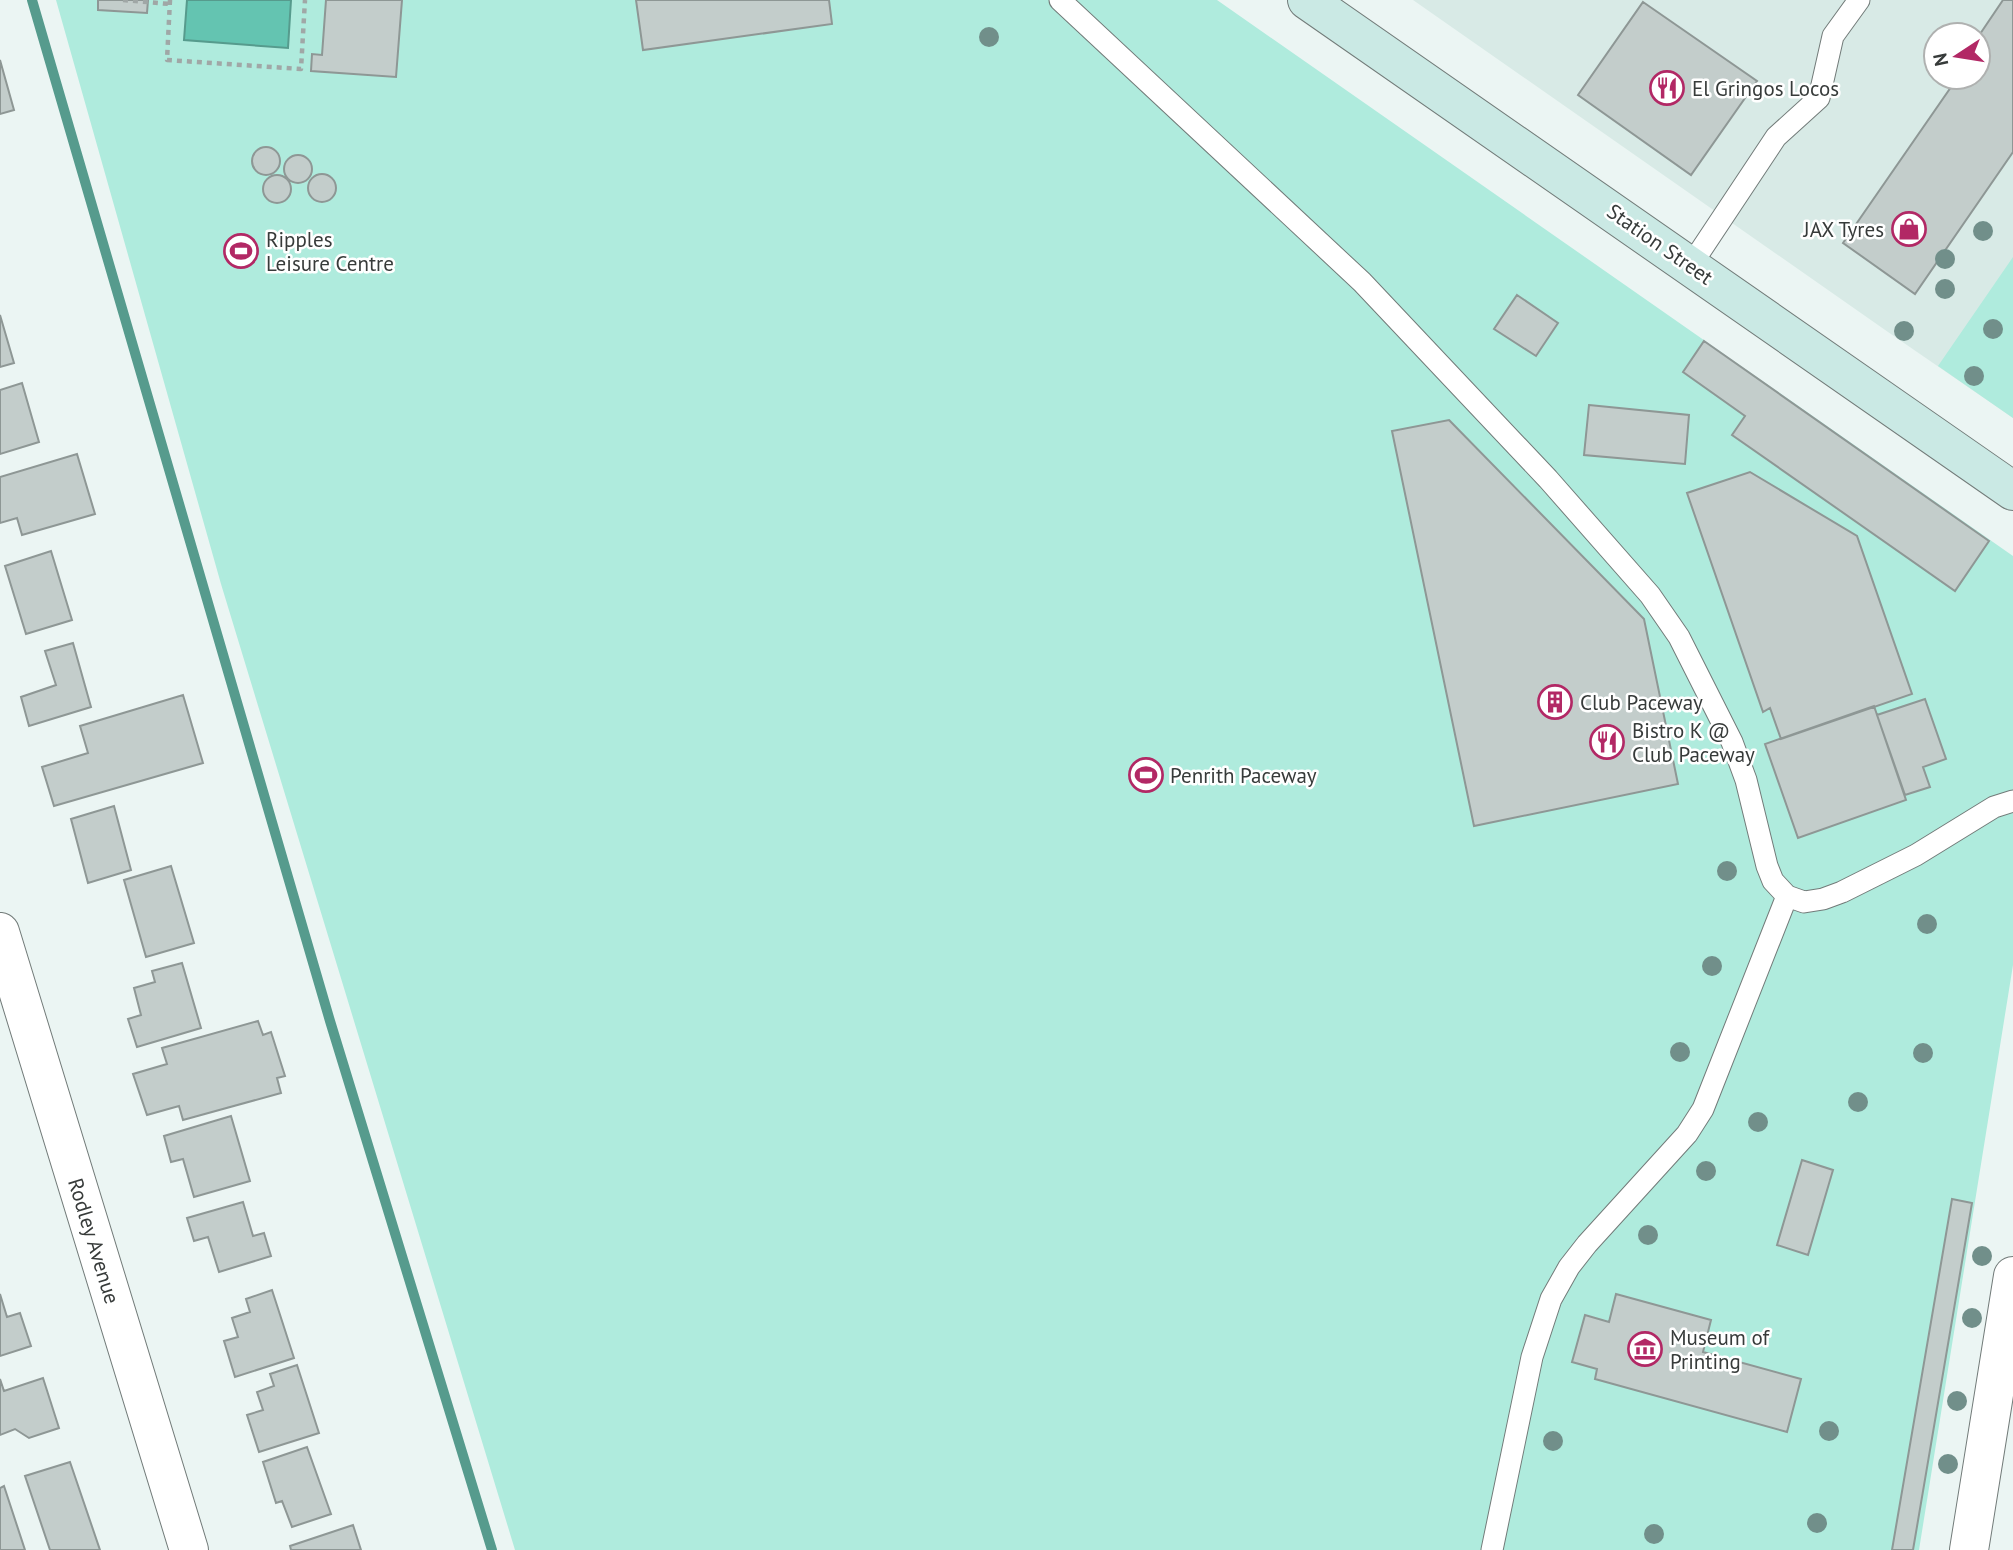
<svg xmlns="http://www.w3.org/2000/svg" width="2013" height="1550" font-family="'PT Sans',sans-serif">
  <rect width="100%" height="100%" fill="#ebf5f3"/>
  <path fill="#d8eae6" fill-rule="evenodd" d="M1413,0H2013V418L1888,332ZM1936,35H1978V77H1936Z"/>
  <path fill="#afebdd" d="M56,0H1217L2013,556V965L1919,1550H515L221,584Z
    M2013,257V418L1938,366Z"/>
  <path fill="#64c4b1" stroke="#569b8d" stroke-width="2" d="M187,0H291L288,48L184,40Z"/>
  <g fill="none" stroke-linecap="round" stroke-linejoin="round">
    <path stroke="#569b8d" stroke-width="10" d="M32,0L330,1021L492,1550"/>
  </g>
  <path fill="#c3cdcb" stroke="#8e9795" stroke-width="2" d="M98,0H148L147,13L98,10Z
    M326,0H402L396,77L311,71L312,54L322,55Z
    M636,0H829L832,24L643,50Z
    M2003,0H2013V152L1915,294L1843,243L1958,77H1978V37Z
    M1643,2L1757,81L1691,175L1578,95Z
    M0,60L14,110L0,114Z
    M252 161a14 14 0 1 1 28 0a14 14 0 1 1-28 0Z
    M284 169a14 14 0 1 1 28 0a14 14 0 1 1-28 0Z
    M308 188a14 14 0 1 1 28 0a14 14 0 1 1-28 0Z
    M263 189a14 14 0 1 1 28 0a14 14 0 1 1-28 0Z
    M1517,295L1558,323L1536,356L1494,329Z
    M0,315L14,363L0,367Z
    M1704,341L1989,541L1955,591L1732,435L1745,416L1683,372Z
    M22,383L39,442L0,454V390Z
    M1589,405L1689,415L1685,464L1584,455Z
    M1449,420L1644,619L1678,784L1474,826L1392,431Z
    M77,454L95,514L22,535L17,518L0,523V477Z
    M1750,472L1857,536L1912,694L1781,739L1770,708L1763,712L1687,493Z
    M51,551L72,620L26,634L5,566Z
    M73,643L91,707L29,726L21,697L56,685L45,651Z
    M183,695L203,763L54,806L42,767L88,753L80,726Z
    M1925,699L1946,759L1923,767L1930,787L1905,795L1877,715Z
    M1874,706L1906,800L1798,838L1765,744Z
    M114,806L131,870L88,883L71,819Z
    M171,866L194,943L146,957L124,880Z
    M182,963L201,1028L137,1047L128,1019L141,1015L134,988L155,982L152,971Z
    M258,1021L263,1035L271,1032L285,1076L277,1078L281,1093L183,1120L179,1106L147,1115L133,1074L167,1064L162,1048Z
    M231,1116L250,1181L194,1197L183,1159L171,1162L164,1136Z
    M1802,1160L1833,1170L1808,1255L1777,1245Z
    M1952,1199L1972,1203L1913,1550H1892Z
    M243,1202L253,1236L264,1233L271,1256L219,1272L208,1237L194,1241L187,1218Z
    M272,1290L294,1358L235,1377L224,1341L238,1337L232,1318L250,1312L246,1299Z
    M0,1294L7,1317L20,1313L31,1346L0,1356Z
    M1616,1294L1711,1320L1703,1352L1801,1379L1787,1432L1595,1379L1597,1369L1572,1362L1585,1315L1609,1322Z
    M297,1365L319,1433L259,1452L247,1415L263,1410L257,1392L274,1386L270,1374Z
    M43,1378L59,1428L29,1438L15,1429L0,1435V1379L4,1391Z
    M307,1447L331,1514L292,1527L282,1501L276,1503L263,1462Z
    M70,1462L100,1550H50L25,1476Z
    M4,1486L25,1550H0V1488Z
    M353,1525L361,1550H291L290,1546Z"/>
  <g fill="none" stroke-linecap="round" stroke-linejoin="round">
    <g stroke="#727b79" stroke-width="23">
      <path id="lane" d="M1060,0L1362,282L1548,479L1650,595L1679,637L1732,742L1746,780L1767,866L1773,881L1787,896
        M1691,265L1776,137L1819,98L1833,36L1859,0
        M1492,1550L1532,1357L1551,1299L1569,1267L1587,1244L1687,1134L1703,1109L1787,896L1804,902L1823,899L1842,892L1916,855L1994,807L2013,801"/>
    </g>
    <g stroke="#727b79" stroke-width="40">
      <path id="street" d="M0,932L189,1550
        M1969,1550L2013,1276"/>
    </g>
    <g stroke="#727b79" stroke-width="40">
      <path id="secondary" d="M1307,0L2013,491"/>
    </g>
    <path stroke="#a0a7a6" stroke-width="4.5" stroke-dasharray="5 5" stroke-linecap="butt" d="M123,0L170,4
      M170,0L167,60L301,69L305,0"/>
    <use href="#lane" stroke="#fff" stroke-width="21"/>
    <use href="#street" stroke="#fff" stroke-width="38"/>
    <use href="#secondary" stroke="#cae9e4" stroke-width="38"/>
  </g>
  <g fill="#718f8a">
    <circle cx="989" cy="37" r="10"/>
    <circle cx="1983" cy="231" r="10"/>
    <circle cx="1945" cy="259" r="10"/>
    <circle cx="1945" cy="289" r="10"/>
    <circle cx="1993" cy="329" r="10"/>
    <circle cx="1904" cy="331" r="10"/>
    <circle cx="1974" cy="376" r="10"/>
    <circle cx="1727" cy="871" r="10"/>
    <circle cx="1927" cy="924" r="10"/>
    <circle cx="1712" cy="966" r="10"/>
    <circle cx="1680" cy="1052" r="10"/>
    <circle cx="1923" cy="1053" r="10"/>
    <circle cx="1858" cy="1102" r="10"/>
    <circle cx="1758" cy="1122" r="10"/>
    <circle cx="1706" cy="1171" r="10"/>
    <circle cx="1648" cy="1235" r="10"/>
    <circle cx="1982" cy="1256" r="10"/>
    <circle cx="1972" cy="1318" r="10"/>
    <circle cx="1957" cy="1401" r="10"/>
    <circle cx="1829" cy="1431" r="10"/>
    <circle cx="1553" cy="1441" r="10"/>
    <circle cx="1948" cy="1464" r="10"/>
    <circle cx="1817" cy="1523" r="10"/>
    <circle cx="1654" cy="1534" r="10"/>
  </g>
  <defs>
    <g id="restaurant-ring" transform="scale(1.75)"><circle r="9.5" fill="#fff" stroke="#b22865" stroke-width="1.5"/><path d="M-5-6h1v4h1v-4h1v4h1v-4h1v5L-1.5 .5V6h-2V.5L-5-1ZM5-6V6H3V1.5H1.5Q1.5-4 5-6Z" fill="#b22865"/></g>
    <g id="shop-ring" transform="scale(1.75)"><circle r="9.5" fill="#fff" stroke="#b22865" stroke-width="1.5"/><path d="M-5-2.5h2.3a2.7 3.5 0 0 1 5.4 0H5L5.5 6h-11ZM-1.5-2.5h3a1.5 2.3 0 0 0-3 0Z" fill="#b22865"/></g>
    <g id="stadium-ring" transform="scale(1.75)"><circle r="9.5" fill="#fff" stroke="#b22865" stroke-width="1.5"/><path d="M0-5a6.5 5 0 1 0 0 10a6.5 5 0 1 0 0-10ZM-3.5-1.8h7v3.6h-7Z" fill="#b22865"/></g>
    <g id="building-ring" transform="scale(1.75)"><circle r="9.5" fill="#fff" stroke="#b22865" stroke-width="1.5"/><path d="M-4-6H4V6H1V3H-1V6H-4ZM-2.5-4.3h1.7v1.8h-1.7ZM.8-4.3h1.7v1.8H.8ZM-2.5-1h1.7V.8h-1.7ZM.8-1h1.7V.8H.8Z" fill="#b22865"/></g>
    <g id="museum-ring" transform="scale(1.75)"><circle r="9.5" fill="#fff" stroke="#b22865" stroke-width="1.5"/><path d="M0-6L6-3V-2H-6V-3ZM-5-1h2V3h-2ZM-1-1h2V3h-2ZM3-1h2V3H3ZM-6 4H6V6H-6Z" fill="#b22865"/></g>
  </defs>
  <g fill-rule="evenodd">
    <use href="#restaurant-ring" x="1667" y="88"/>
    <use href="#shop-ring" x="1909" y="229"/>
    <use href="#stadium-ring" x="241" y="251"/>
    <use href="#building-ring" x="1555" y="702"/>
    <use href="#restaurant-ring" x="1607" y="742"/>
    <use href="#stadium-ring" x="1146" y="775"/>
    <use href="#museum-ring" x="1645" y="1349"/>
  </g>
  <g text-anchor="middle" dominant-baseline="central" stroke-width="5" stroke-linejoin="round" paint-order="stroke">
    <g font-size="21" fill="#373b3a" stroke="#fff" text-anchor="start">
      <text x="1692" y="88">El Gringos Locos</text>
      <text x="1884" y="229" text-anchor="end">JAX Tyres</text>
      <text x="266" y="239">Ripples<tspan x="266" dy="24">Leisure Centre</tspan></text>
      <text x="1580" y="702">Club Paceway</text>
      <text x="1632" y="730">Bistro K @<tspan x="1632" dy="24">Club Paceway</tspan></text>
      <text x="1170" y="775">Penrith Paceway</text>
      <text x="1670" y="1337">Museum of<tspan x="1670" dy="24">Printing</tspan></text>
    </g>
    <g font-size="21" fill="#373b3a" stroke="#fff">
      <text transform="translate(1660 244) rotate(35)">Station Street</text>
      <text transform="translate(94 1241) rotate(73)">Rodley Avenue</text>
    </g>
  </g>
  <g transform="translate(1957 56) rotate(258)"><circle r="33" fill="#ffffff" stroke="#afb1b0" stroke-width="2"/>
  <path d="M0-5L12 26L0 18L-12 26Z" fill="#b22865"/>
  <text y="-10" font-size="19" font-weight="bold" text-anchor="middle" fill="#373b3a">N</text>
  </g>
</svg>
